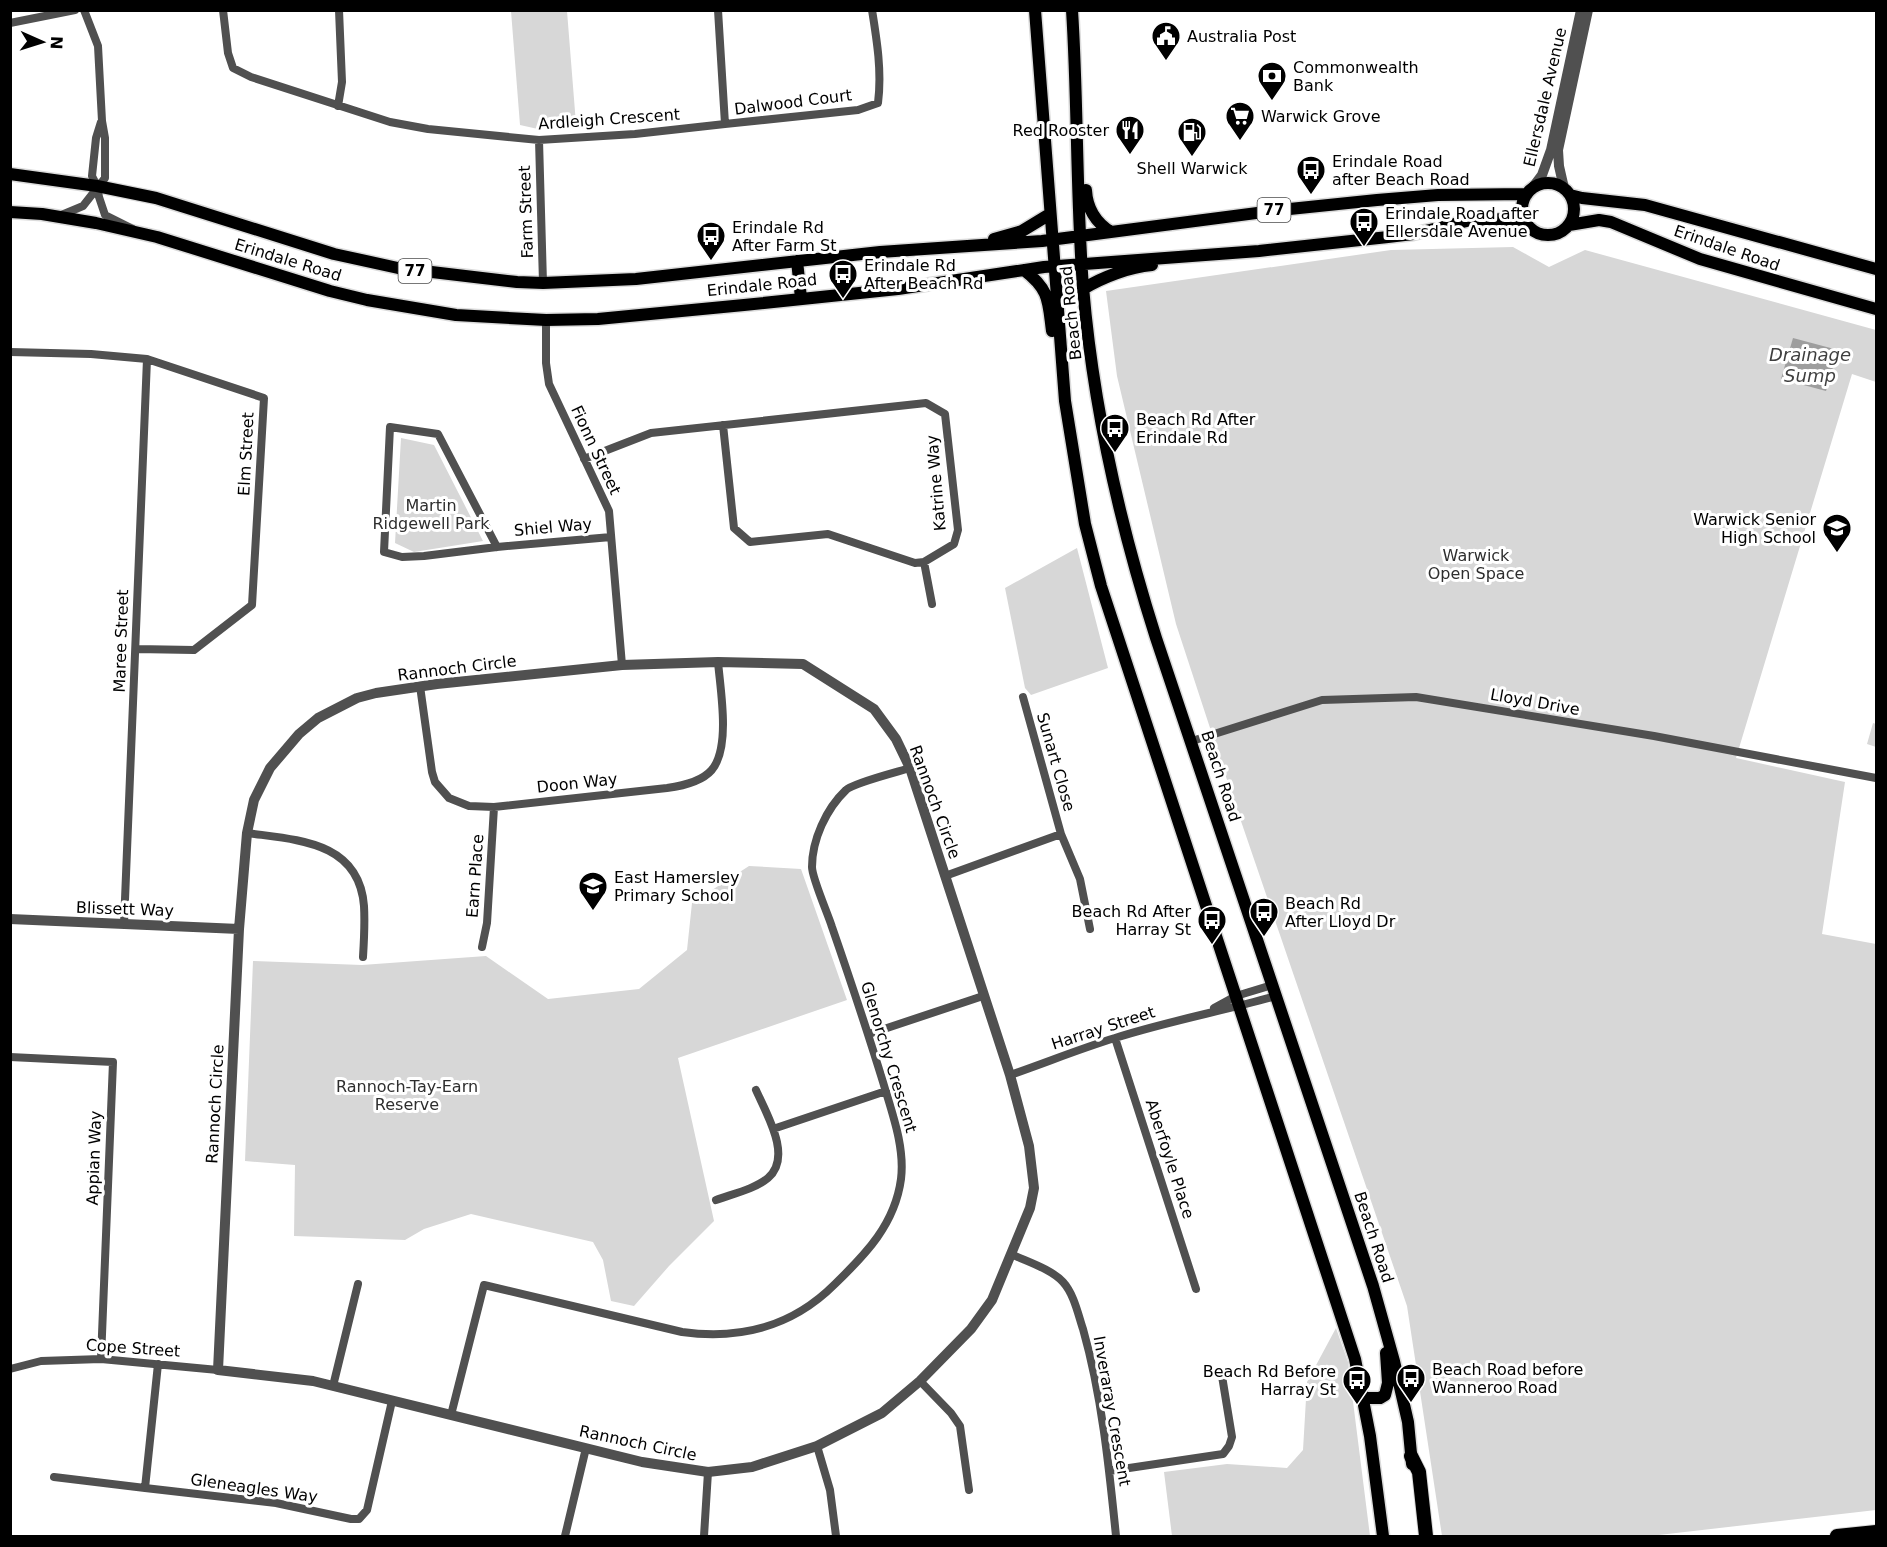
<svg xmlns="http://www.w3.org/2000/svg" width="1887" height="1547" font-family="'DejaVu Sans',sans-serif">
  <rect width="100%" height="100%" fill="#fff"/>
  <path fill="#d7d7d7" d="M511,11H567L576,124L538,129L520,125Z
    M1513,247L1549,267L1585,250L1876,330V382L1852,374L1736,758L1845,782L1822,934L1876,944V1510L1650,1536H1442L1407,1306L1230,789L1176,624L1117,376L1106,291L1391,250Z
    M401,438L434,445L483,541L414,552L395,543Z
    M1077,548L1108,668L1031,695L1025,688L1005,588Z
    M1873,723L1876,724V747L1867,744Z
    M749,866L801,869L847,1000L678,1058L714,1221L669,1266L634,1306L611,1301L603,1260L593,1242L471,1214L424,1229L405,1240L294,1236L295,1165L245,1161L253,961L362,965L486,956L548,999L639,989L687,950L692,903Z
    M1336,1328L1348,1362L1370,1536H1172L1164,1472L1227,1464L1287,1468L1303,1450L1307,1382Z"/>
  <path fill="#9e9e9e" d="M1793,338L1838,350L1826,391L1781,379Z"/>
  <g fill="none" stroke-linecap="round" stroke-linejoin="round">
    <g stroke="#dbdbdb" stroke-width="15">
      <path id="primary" d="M1035,10L1065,401L1085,524L1101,586L1355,1359L1370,1436L1383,1536
        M1072,10C1078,103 1076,195 1083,287C1093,406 1120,525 1156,638L1373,1286L1394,1361L1408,1422L1412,1464
        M10,174L97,186L156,198L334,254L398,268L517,282L543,283L636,279L880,252L1042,241L1280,210L1377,200L1438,195L1527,194
        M1522 209a26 26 0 1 1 52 0a26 26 0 1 1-52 0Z
        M1086,190C1087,209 1095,222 1111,232
        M1570,195L1582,198L1645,205L1876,269
        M10,212L42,214L96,223L157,237L330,291L367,300L456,315L546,320L598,319L744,305L898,289L1044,267L1259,251L1388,237L1413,234L1471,220L1494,219L1526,222
        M1569,225L1599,220L1611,222L1700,259L1876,309
        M994,239L1022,231L1050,214
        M797,261L801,298
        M1024,270C1050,290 1048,301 1052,331
        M1083,289C1103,277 1129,267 1152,265
        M1363,1398H1380L1385,1395L1388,1383L1386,1353"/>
    </g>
    <g stroke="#dbdbdb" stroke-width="16">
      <path id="trunk" d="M1411,1456L1419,1472L1426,1536
        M1837,1536L1876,1532"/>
    </g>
    <path stroke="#505050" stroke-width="8" d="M223,10L228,53L233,68L251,77L390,122L428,129L539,140L635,134L725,124L718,10
      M10,23L75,10
      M338,106L342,82L339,10
      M101,122L96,138L92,176L97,186L99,197L105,215L133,229
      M725,124L858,110L878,103C882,72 877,41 872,10
      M539,140L543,283
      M59,216L83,206L105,178V138L102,121L98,46L84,10
      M546,320V363L549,384L609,511L622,665
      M10,352L91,354L147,359L264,398L252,605L194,650L136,649
      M584,459L651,433L926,403L945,414L958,530L954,544L924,562L915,563L828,534L750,542L734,528L723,425
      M497,547L438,434L390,427L384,552L402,557L424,556L497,547L611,537
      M924,562L932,604
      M420,686L432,772L435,782L449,798L469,806L494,807L667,788C711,782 723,768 723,724C723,703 720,683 718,662
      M1023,697L1061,834L1080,879L1090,929
      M1192,741L1322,700L1416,697L1654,736L1876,778
      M247,833C297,840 359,841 364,906C365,923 364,941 363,957
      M945,876L1061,834
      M124,924L147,359
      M482,947L487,923L494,807
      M1214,1008L1236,996L1272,985
      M869,1034L983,996
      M1115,1038L1196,1289
      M10,1057L113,1062L101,1359
      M1010,1075C1045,1063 1079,1049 1115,1038C1168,1021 1223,1011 1276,996
      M773,1129L886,1091
      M716,1200C732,1194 755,1189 768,1178C793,1157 766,1113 756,1090
      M1011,1254C1028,1262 1051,1269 1063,1282C1074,1294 1078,1314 1083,1329C1102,1396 1109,1467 1116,1536
      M158,1364L145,1488L276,1503L351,1519H359L367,1510L392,1401
      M10,1369L41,1361L101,1359L218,1370
      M920,1381L951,1413L960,1426L969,1490
      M333,1386L358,1284
      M451,1415L484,1285L682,1332C741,1340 792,1327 835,1284C866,1254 895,1224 901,1179C905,1147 892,1113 883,1082C867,1030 850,979 832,927C828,914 812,878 812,867C812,840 826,809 846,790C853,783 897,772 910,768
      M817,1446L830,1490L836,1536
      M1109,1471L1223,1454L1229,1446L1232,1437L1222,1376
      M54,1477L145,1488
      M565,1536L586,1448
      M704,1536L708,1472"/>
    <path stroke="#505050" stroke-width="10" d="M1533,187L1542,175L1551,150L1581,10
      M1564,188L1559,166L1558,150L1588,10
      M718,662L803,664L874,709L896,739L910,768L1010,1075L1029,1146L1034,1188L1030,1208L992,1300L971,1329L920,1381L882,1413L817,1446L752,1467L708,1472L642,1462L313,1381L218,1370L239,929L247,833L254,800L270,768L299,734L318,718L357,698L376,693L437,684L622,665Z
      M10,919L239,929"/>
    <use href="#primary" stroke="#000" stroke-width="12"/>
    <use href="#trunk" stroke="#000" stroke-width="14"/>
  </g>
  <defs>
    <g id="civic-pin" transform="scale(1.5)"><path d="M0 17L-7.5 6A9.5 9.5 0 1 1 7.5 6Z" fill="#000" stroke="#fff"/><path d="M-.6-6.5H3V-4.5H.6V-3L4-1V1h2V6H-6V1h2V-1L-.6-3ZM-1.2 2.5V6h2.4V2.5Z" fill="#fff"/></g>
    <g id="bank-pin" transform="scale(1.5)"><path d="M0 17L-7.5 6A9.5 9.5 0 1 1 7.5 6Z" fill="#000" stroke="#fff"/><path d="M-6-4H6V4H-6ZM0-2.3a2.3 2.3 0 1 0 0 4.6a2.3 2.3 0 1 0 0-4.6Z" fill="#fff"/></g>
    <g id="supermarket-pin" transform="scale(1.5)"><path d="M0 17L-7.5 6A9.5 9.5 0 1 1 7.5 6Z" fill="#000" stroke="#fff"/><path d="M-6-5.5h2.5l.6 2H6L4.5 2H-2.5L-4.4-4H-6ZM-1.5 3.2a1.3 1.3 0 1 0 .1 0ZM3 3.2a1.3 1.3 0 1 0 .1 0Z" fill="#fff"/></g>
    <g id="restaurant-pin" transform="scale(1.5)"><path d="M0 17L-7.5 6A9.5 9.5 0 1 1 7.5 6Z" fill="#000" stroke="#fff"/><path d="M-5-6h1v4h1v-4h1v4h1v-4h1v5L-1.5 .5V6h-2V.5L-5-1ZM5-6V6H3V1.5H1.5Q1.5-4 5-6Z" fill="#fff"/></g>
    <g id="fuel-pin" transform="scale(1.5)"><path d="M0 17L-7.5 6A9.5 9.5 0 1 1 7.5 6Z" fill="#000" stroke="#fff"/><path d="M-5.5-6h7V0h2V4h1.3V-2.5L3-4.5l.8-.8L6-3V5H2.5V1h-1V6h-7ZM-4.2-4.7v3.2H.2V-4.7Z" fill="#fff"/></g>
    <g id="bus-pin" transform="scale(1.5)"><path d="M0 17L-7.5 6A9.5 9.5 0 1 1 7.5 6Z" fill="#000" stroke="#fff"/><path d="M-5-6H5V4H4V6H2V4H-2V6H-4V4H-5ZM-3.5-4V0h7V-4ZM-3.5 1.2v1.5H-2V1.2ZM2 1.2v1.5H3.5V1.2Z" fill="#fff"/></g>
    <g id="school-pin" transform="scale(1.5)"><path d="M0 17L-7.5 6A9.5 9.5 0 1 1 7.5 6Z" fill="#000" stroke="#fff"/><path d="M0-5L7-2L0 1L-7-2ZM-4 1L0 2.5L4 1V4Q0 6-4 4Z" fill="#fff"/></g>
  </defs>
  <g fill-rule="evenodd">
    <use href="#civic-pin" x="1166" y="36"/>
    <use href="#bank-pin" x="1272" y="76"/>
    <use href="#supermarket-pin" x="1240" y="116"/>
    <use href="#restaurant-pin" x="1130" y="130"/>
    <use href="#fuel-pin" x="1192" y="132"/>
    <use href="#bus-pin" x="1311" y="170"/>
    <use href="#bus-pin" x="1364" y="222"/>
    <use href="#bus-pin" x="711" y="236"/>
    <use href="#bus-pin" x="843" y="274"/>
    <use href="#bus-pin" x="1115" y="428"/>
    <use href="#school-pin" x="1837" y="528"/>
    <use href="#school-pin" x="593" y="886"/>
    <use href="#bus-pin" x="1264" y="912"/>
    <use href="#bus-pin" x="1212" y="920"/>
    <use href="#bus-pin" x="1411" y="1378"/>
    <use href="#bus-pin" x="1357" y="1380"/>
  </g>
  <g text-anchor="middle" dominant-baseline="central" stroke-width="6" stroke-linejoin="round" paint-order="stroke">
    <g fill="#fff" stroke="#4c4c4c" stroke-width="1.5">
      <rect x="1257.5" y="198" width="33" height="24" rx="4.5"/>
      <rect x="398.5" y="259" width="33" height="24" rx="4.5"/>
    </g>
    <g font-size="15" font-weight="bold" fill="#000">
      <text x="1274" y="210">77</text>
      <text x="415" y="271">77</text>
    </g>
    <g font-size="16" fill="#000" stroke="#fff" text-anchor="start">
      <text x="1187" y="36">Australia Post</text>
      <text x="1293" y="67">Commonwealth<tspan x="1293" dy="18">Bank</tspan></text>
      <text x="1261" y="116">Warwick Grove</text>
      <text x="1109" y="130" text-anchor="end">Red Rooster</text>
      <text x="1332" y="161">Erindale Road<tspan x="1332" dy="18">after Beach Road</tspan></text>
      <text x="1192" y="168" text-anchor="middle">Shell Warwick</text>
      <text x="1385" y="213">Erindale Road after<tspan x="1385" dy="18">Ellersdale Avenue</tspan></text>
      <text x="732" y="227">Erindale Rd<tspan x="732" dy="18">After Farm St</tspan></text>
      <text x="864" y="265">Erindale Rd<tspan x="864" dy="18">After Beach Rd</tspan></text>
      <text x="1136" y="419">Beach Rd After<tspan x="1136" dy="18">Erindale Rd</tspan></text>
      <text x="1816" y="519" text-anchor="end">Warwick Senior<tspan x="1816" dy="18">High School</tspan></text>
      <text x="614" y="877">East Hamersley<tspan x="614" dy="18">Primary School</tspan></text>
      <text x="1285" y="903">Beach Rd<tspan x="1285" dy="18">After Lloyd Dr</tspan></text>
      <text x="1191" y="911" text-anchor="end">Beach Rd After<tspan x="1191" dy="18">Harray St</tspan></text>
      <text x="1432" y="1369">Beach Road before<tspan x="1432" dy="18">Wanneroo Road</tspan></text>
      <text x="1336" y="1371" text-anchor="end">Beach Rd Before<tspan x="1336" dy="18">Harray St</tspan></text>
    </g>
    <g font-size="16" fill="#000" stroke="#fff">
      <text transform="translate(1545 97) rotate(-77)">Ellersdale Avenue</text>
      <text transform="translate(793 102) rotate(-7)">Dalwood Court</text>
      <text transform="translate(609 119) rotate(-4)">Ardleigh Crescent</text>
      <text transform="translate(526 212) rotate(-92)">Farm Street</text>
      <text transform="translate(1727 248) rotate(19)">Erindale Road</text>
      <text transform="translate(288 260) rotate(17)">Erindale Road</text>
      <text transform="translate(762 285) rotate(-6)">Erindale Road</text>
      <text transform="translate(1071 313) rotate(-96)">Beach Road</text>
      <text transform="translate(596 450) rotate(65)">Fionn Street</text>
      <text transform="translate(246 454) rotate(-87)">Elm Street</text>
      <text transform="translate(936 483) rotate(-95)">Katrine Way</text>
      <text transform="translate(553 527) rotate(-5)">Shiel Way</text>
      <text transform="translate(121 641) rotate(-88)">Maree Street</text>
      <text transform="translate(457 668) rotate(-7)">Rannoch Circle</text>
      <text transform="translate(1535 702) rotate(10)">Lloyd Drive</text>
      <text transform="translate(1056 762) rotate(74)">Sunart Close</text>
      <text transform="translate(1221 776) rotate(72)">Beach Road</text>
      <text transform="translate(577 783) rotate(-6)">Doon Way</text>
      <text transform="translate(935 802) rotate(70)">Rannoch Circle</text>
      <text transform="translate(475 876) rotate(-86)">Earn Place</text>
      <text transform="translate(125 909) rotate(2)">Blissett Way</text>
      <text transform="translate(1103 1028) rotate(-18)">Harray Street</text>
      <text transform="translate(889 1057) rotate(73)">Glenorchy Crescent</text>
      <text transform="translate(215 1104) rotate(-87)">Rannoch Circle</text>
      <text transform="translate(94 1158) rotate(-88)">Appian Way</text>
      <text transform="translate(1170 1159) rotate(72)">Aberfoyle Place</text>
      <text transform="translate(1374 1237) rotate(72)">Beach Road</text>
      <text transform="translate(133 1348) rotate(4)">Cope Street</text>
      <text transform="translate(1112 1411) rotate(80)">Inveraray Crescent</text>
      <text transform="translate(638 1443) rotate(12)">Rannoch Circle</text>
      <text transform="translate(254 1488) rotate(8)">Gleneagles Way</text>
    </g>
    <g font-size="16" fill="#2e2e2e" stroke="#fff">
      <text x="431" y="505">Martin<tspan x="431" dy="18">Ridgewell Park</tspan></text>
      <text x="1476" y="555">Warwick<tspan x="1476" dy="18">Open Space</tspan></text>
      <text x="407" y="1086">Rannoch-Tay-Earn<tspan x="407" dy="18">Reserve</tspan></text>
    </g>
    <g font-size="18" font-style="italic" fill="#3f3f3f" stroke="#fff">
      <text x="1810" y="354">Drainage<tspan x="1810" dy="21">Sump</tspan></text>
    </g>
  </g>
  <rect width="1887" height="1547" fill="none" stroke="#000000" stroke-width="24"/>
  <g transform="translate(42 42) rotate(93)" stroke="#ffffff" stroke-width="4.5" paint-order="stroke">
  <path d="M0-4.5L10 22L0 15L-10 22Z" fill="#000000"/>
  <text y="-9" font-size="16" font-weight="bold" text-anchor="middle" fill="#000000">N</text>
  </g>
</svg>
